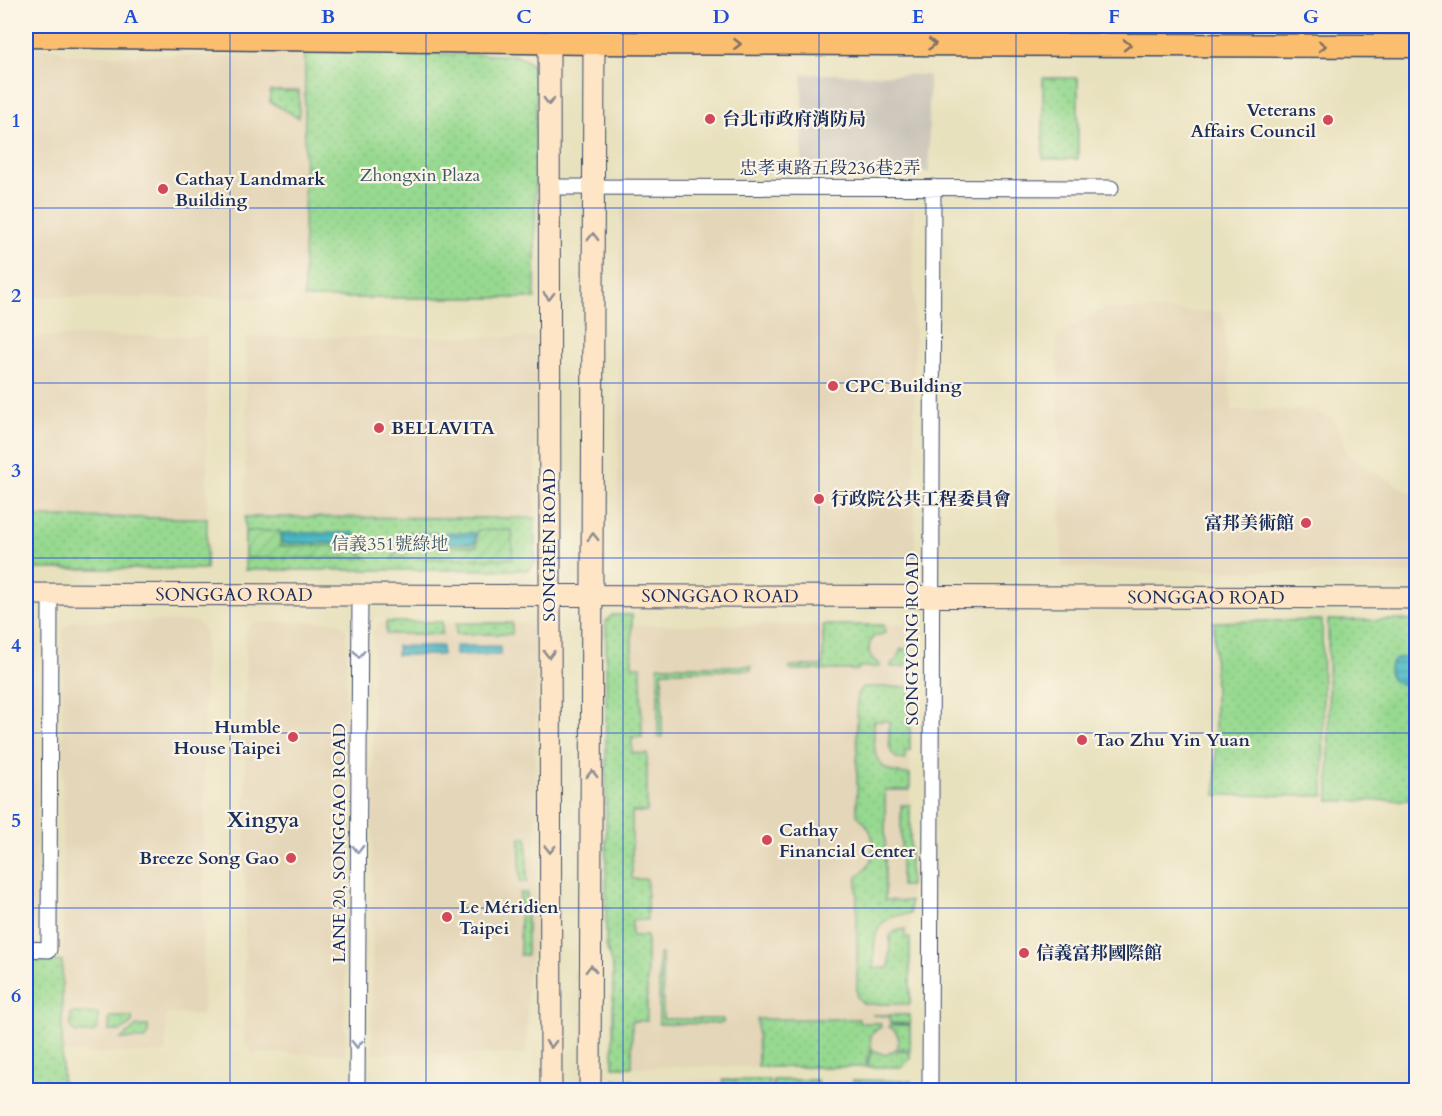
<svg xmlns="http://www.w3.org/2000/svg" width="1442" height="1116" font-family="Cardo,'Noto Serif TC',serif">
  <defs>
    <pattern id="grass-dots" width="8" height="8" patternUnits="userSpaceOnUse" patternTransform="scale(1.5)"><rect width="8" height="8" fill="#97d990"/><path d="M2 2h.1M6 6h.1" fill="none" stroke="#82bb7f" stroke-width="1.8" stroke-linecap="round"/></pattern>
    <pattern id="garden-furrows" width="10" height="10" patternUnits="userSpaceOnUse" patternTransform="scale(1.5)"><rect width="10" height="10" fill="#97d990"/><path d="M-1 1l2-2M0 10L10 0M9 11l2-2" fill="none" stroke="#82bb7f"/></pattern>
    <pattern id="water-rules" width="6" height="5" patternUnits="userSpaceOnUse" patternTransform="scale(1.5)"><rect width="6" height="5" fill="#4cbac5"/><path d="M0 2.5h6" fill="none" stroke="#3e98a3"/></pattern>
  </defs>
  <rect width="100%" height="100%" fill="#fcf5e5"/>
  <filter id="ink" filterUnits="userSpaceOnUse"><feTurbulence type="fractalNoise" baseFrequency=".0167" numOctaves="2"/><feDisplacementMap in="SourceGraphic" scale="12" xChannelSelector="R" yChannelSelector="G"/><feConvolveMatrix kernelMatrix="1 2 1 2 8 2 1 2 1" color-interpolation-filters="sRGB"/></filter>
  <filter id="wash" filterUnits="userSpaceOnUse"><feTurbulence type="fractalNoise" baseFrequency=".008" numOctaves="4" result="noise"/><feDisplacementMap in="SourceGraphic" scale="24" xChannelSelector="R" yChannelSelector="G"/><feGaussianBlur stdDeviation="1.35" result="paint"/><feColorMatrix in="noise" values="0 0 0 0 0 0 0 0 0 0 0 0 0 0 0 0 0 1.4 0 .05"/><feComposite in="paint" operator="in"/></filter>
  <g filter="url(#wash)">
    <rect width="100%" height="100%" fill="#e8e1bd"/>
    <path fill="#e4d6b8" d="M26,48H56L69,55L264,56L273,51H305L304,298L26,297Z
      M914,208L915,556L617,555L621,209Z
      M1104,309L1223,312L1232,410H1311L1334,419L1348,456L1416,496V574L1062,568L1057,335Z
      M26,336H207V518L26,517Z
      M246,337H536L535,518L245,517Z
      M72,621L197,622L205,631L203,1014H166V1053H62L63,630Z
      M26,622L37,631L36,925L27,935Z
      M254,622H338L346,631L345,1054L254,1053L244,1043L246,630Z
      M382,622L526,623L536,632L535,944L527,975V1054H372L373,631Z
      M632,625H907L910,628V1059L902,1067H632Z
      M632,1080L911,1081V1090H632Z"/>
    <path fill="#c9c3b8" d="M802,74L929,75V172H802Z"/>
    <path fill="url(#grass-dots)" stroke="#598477" stroke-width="1.5" d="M305,51L513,55C525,58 535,64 536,76L535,298H304Z
      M1043,78H1078V159H1043Z
      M270,91H299V118L270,102Z
      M26,517L207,518L206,569H26Z
      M245,517L535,518V563L529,570H245Z
      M612,615H632V666H641L642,737H632V753L647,754V812H632V879H647V920H632V936H647V1021H632V1067H613V969L606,945V621Z
      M1322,620L1324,796L1216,795L1214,622Z
      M1328,620H1416V800L1329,801Z
      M386,622H442V634H386Z
      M456,623H512V634H456Z
      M823,625H884L885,633L873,637C866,648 868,659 880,664V667H858V670H790V666H823Z
      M901,649H910V661L904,667H891V664L896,660Z
      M658,666H751V670L662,671V737H658Z
      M863,687H910V751H905V760C884,759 890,736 889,721H874C873,751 873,775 910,774V790H885V900L910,901V914C872,915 874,938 874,968H889L890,936L896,931L905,929V938H910V1004H864L857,997V877C880,859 878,833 857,815V694Z
      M901,805H910V886H901Z
      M520,837H527V882H520Z
      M520,893H527V955H520Z
      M659,954H662L663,1019H723V1023L659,1024Z
      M26,961H62V1090H26Z
      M71,1013H98V1028L93,1033H76L71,1028Z
      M872,1015H910V1024L890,1023L889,1016Z
      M109,1017H132V1023L121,1031H109Z
      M757,1019H859V1023H880L881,1027C872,1031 868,1038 872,1048L867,1057L866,1067H758Z
      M890,1025H910V1050L897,1048C901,1039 898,1031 889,1027Z
      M137,1026H148V1035L144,1039H121Z
      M873,1050L885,1055L896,1050L910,1052V1059L902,1067H868L869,1058Z
      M613,1080H632V1090H613Z
      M723,1080H769V1090H723Z
      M773,1080H817V1090H773Z
      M853,1080L911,1081V1090H853Z"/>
    <path fill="url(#garden-furrows)" stroke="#598477" stroke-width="1.5" d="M477,530H512V559L392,558L402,546H477Z
      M245,531H280V546H357L360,553L367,558H245Z"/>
    <path fill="url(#water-rules)" stroke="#347492" stroke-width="1.5" d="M282,533H355V543H282Z
      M402,533H475V543H402Z
      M397,646H442V655H397Z
      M455,646H500V655H455Z
      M1389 671a13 13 0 1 1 26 0a13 13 0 1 1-26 0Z"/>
  </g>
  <g filter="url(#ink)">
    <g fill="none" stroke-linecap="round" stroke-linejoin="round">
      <g stroke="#3a4a6c" stroke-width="17">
        <path id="street" d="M1015,26V45
          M549,187L1111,188
          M26,949L49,950L50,594
          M357,1090L360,595
          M930,1090L933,187"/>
      </g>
      <g stroke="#3a4a6c" stroke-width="23">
        <g id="secondary">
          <path id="s1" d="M26,594L1416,598"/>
          <path d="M551,1090L549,43L589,26"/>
          <path d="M590,1090L594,43L613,26"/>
        </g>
      </g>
      <g stroke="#3a4a6c" stroke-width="25">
        <path id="primary" d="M26,36L594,43L1416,46"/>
      </g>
      <use href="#street" stroke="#fff" stroke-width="15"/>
      <use href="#secondary" stroke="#fde5c5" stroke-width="21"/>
      <use href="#primary" stroke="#fbbd6e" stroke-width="22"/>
    </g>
    <defs><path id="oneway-chevron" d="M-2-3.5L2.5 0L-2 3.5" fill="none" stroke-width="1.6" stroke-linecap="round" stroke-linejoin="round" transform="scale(1.5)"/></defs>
    <g stroke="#806f65">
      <use href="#oneway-chevron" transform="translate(737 44)"/>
      <use href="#oneway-chevron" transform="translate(932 44)"/>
      <use href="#oneway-chevron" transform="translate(1127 45)"/>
      <use href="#oneway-chevron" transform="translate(1322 46)"/>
    </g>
    <g stroke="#8c8a92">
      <use href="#oneway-chevron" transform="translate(549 101) rotate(90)"/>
      <use href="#oneway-chevron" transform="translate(593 237) rotate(-90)"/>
      <use href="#oneway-chevron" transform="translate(549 296) rotate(90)"/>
      <use href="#oneway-chevron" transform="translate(593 537) rotate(-90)"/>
      <use href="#oneway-chevron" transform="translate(549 654) rotate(90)"/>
      <use href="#oneway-chevron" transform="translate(592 774) rotate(-90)"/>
      <use href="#oneway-chevron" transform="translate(550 849) rotate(90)"/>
      <use href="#oneway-chevron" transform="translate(591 969) rotate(-90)"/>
      <use href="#oneway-chevron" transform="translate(551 1044) rotate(90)"/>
    </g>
    <g stroke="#8d97ae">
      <use href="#oneway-chevron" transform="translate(359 654) rotate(91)"/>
      <use href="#oneway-chevron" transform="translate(358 849) rotate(90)"/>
      <use href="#oneway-chevron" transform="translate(357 1044) rotate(90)"/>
    </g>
  </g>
  <path fill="none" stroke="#1d4ed8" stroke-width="1.5" stroke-opacity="0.55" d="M230,26V1090M426,26V1090M623,26V1090M819,26V1090M1016,26V1090M1212,26V1090M26,208H1416M26,383H1416M26,558H1416M26,733H1416M26,908H1416"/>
  <g fill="#d1495b" stroke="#fcf5e5" stroke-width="2">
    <circle cx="710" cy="119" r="6"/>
    <circle cx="1328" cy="120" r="6"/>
    <circle cx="163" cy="189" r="6"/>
    <circle cx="833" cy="386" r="6"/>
    <circle cx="379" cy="428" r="6"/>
    <circle cx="819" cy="499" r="6"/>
    <circle cx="1306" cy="523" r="6"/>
    <circle cx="293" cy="737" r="6"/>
    <circle cx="1082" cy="740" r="6"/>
    <circle cx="767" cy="840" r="6"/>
    <circle cx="291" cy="858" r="6"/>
    <circle cx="447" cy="917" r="6"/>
    <circle cx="1024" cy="953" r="6"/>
  </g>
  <g text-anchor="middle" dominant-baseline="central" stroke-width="4.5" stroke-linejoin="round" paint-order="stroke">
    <g font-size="18" font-weight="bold" fill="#1b2f5e" stroke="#fcf5e5" text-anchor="start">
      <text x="1316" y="110" text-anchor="end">Veterans<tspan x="1316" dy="21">Affairs Council</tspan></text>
      <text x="722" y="119">台北市政府消防局</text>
      <text x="175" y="179">Cathay Landmark<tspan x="175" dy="21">Building</tspan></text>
      <text x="845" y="386">CPC Building</text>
      <text x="391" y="428">BELLAVITA</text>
      <text x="831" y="499">行政院公共工程委員會</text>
      <text x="1294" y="523" text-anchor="end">富邦美術館</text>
      <text x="281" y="727" text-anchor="end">Humble<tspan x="281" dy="21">House Taipei</tspan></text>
      <text x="1094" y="740">Tao Zhu Yin Yuan</text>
      <text x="779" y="830">Cathay<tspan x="779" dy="21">Financial Center</tspan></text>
      <text x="279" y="858" text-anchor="end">Breeze Song Gao</text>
      <text x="459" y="907">Le Méridien<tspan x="459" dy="21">Taipei</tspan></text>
      <text x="1036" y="953">信義富邦國際館</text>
    </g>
    <g font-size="18" fill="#1b2f5e" stroke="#fcf5e5">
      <text x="830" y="168">忠孝東路五段236巷2弄</text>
      <text transform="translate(549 545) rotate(-90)">SONGREN ROAD</text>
      <text stroke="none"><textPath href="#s1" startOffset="208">SONGGAO ROAD</textPath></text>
      <text stroke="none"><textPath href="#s1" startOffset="694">SONGGAO ROAD</textPath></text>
      <text stroke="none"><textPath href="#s1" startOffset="1180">SONGGAO ROAD</textPath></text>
      <text transform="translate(912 639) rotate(-90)">SONGYONG ROAD</text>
      <text transform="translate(339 843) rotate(-90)">LANE 20, SONGGAO ROAD</text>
    </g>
    <g font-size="18" fill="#3a5a6a" stroke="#fcf5e5">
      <text x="420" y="175">Zhongxin Plaza</text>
      <text x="390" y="544">信義351號綠地</text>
    </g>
    <g font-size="21" font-weight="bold" fill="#1b2f5e" stroke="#fcf5e5">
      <text x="263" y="820">Xingya</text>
    </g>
  </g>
  <rect width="1442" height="1116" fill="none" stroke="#fcf5e5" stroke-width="66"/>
  <rect x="33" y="33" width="1376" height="1050" fill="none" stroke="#1d4ed8" stroke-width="2"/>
  <g font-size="20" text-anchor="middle" font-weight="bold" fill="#1d4ed8">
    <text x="131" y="23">A</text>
    <text x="328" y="23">B</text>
    <text x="524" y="23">C</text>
    <text x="721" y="23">D</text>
    <text x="918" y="23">E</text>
    <text x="1114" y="23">F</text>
    <text x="1311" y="23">G</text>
    <text x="16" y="127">1</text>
    <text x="16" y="302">2</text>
    <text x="16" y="477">3</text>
    <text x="16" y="652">4</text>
    <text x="16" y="827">5</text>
    <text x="16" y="1002">6</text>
  </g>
</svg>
